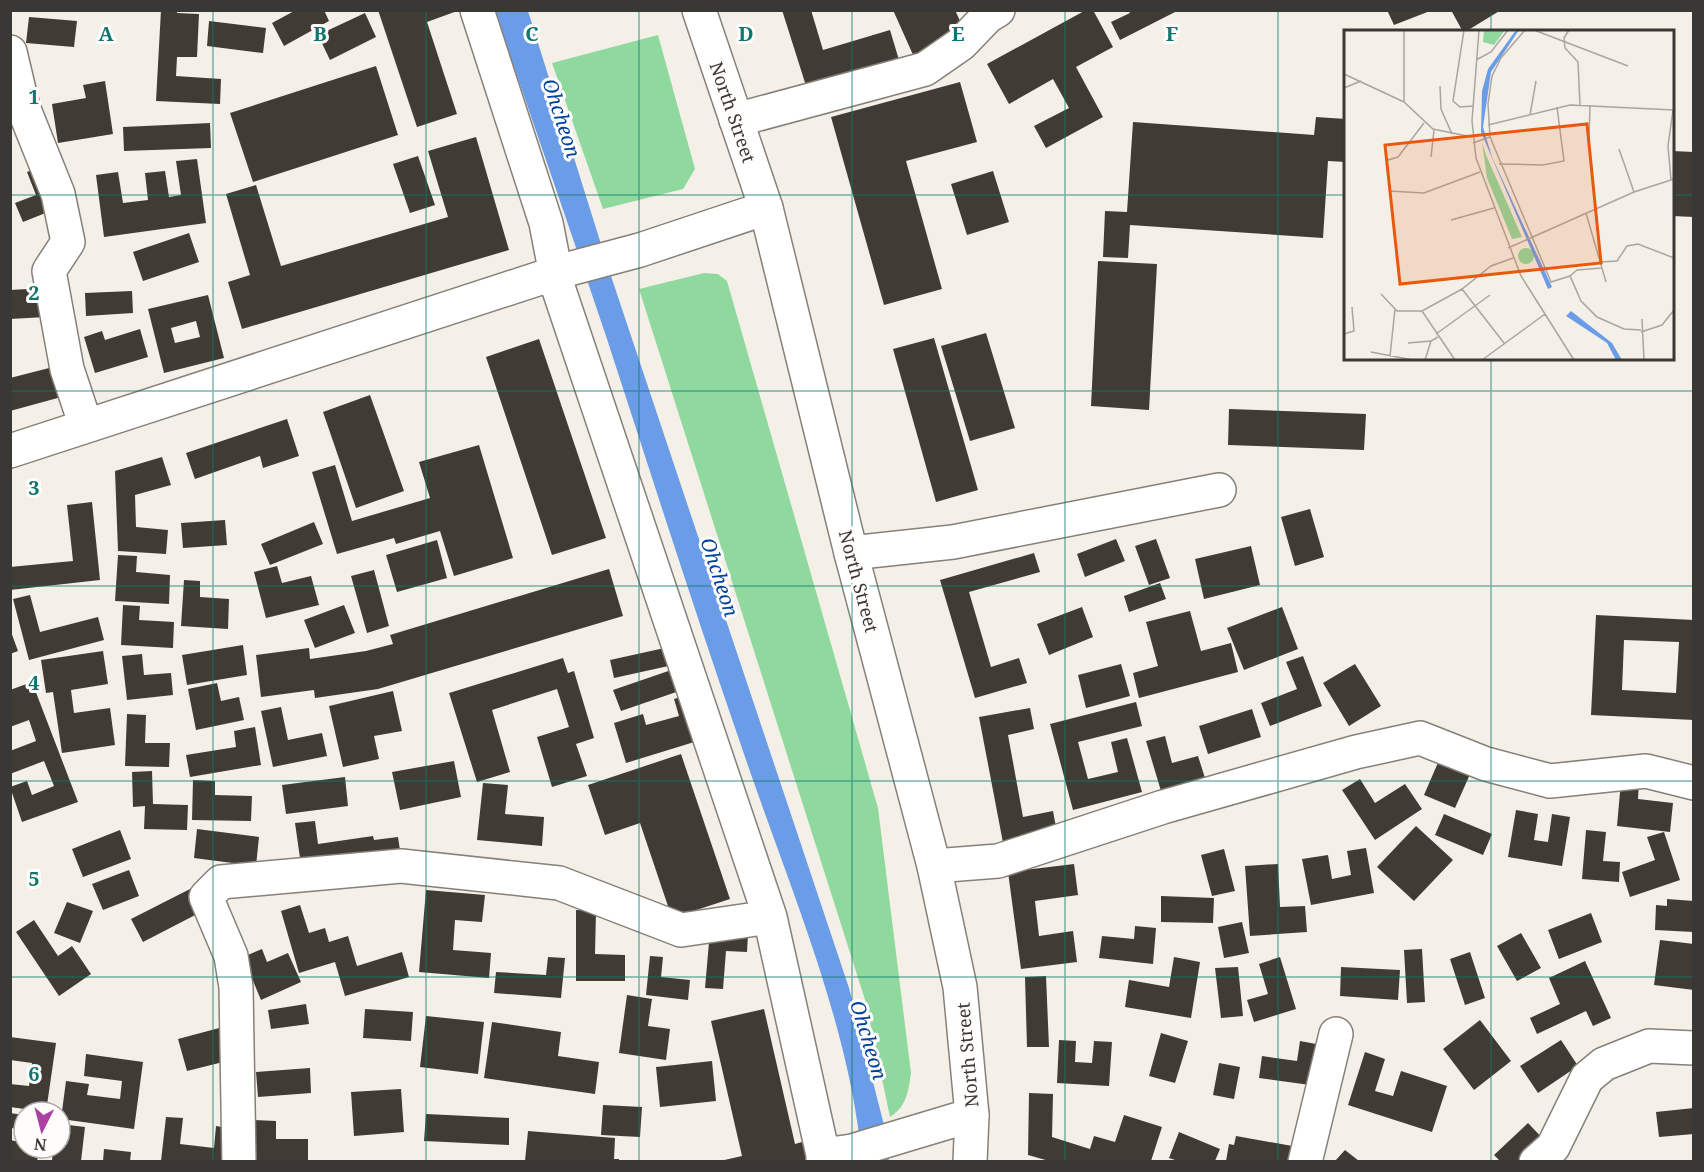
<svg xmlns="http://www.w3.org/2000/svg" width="1704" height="1172" font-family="'Noto Serif',serif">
  <rect width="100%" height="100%" fill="#f4f0e7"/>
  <path fill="#8fd99f" d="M658,35L695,169L683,189L603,209L552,63Z
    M704,273L718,274L727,281L878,808L911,1073C908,1092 907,1106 890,1117L866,1003L639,289Z"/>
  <path fill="#6b9ce8" d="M495,11H528L611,276L849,988L884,1125L889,1161H862C850,1024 788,884 744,754C696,616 652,477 607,339C570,229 532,120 495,11Z"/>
  <path fill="#403c35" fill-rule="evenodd" d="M161,10H177V13L199,14L197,57H177L176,76L221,79L220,104L156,101Z
    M296,10H324L329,21L284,46L272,23Z
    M378,10H460L427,22L457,114L417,127Z
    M782,10H811L823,50L890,30L899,60L807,89Z
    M893,10H955L966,34L914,57Z
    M1086,10H1093L1113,47L1076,67L1103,117L1046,148L1034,126L1069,108L1053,79L1009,104L987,64Z
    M1128,10H1179L1120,40L1111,22L1130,13Z
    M1387,10H1430V11L1394,25Z
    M1451,10H1501L1465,32H1463Z
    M365,13L376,37L330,60L318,35Z
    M29,17L77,21L74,47L26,43Z
    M209,21L266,28L263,53L207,46Z
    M376,66L398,135L253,182L230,113Z
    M105,81L113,134L58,143L52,104L86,98L83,85Z
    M960,82L977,142L906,161L942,289L884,305L831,117Z
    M1316,117L1346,119V162L1328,161L1323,238L1130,225L1128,258L1103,257L1105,211L1127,212L1133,122L1314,135Z
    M210,123L211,148L124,151L123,127Z
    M476,137L509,250L242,329L228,282L250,275L226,194L256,185L281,266L448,217L428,151Z
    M1672,151L1694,152V217L1672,216Z
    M418,156L435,205L410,213L393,164Z
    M197,159L206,223L104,237L96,175L118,172L123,203L148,200L145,173L165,171L169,197L181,195L176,161Z
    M42,166L58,208L23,222L15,203L36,195L27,172Z
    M993,171L1009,222L967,235L951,184Z
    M189,233L199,262L143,281L133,252Z
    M1098,261L1157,264L1149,410L1091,406Z
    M45,288L46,317L10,319V290Z
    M132,291L133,313L86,316L85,293Z
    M208,295L224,358L164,373L148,309ZM196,321L200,337L175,343L171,328Z
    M140,329L148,357L95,373L84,337L102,331L105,340Z
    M986,333L1015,428L970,441L941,346Z
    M934,338L978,490L936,502L893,349Z
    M539,339L606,538L552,555L486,357Z
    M57,366L65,396L10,411V378Z
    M370,395L404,491L356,508L323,412Z
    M1229,409L1366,414L1364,450L1228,445Z
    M287,419L299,456L263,468L260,456L195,479L186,453Z
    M479,445L513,558L454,576L440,531L396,544L394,538L337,554L312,472L335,465L352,521L430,498L419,462Z
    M162,457L171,485L135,495L136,527L168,530L166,554L118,551L115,471Z
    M92,502L100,580L10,590V567L73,561L67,505Z
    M1310,509L1324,557L1295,566L1281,517Z
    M225,520L227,545L183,548L181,523Z
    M314,522L323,544L270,565L261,544Z
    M1116,539L1125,561L1085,577L1077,554Z
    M1156,539L1170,578L1149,585L1135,546Z
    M437,540L447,578L397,592L386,555Z
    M1251,546L1260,585L1204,599L1195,559Z
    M1034,553L1040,572L969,592L991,667L1019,658L1027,683L975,698L940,580Z
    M118,555L137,556L136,572L170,575L169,604L115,601Z
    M277,566L282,583L311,576L319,605L266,618L254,572Z
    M609,569L623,616L378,689L315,698L314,690L261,697L256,655L309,648L310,659L366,651L393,644L390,635Z
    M374,570L389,626L367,633L351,576Z
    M184,580L200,581V597L229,599L228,629L181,626Z
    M1160,583L1166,599L1129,612L1124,596Z
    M30,595L40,632L98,617L104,640L29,660L13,599Z
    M123,605L140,606L139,620L174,622L173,648L121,645Z
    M344,605L355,633L315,648L304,620Z
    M1082,607L1093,637L1049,655L1037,624Z
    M1282,607L1298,649L1244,670L1227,628Z
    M1190,611L1201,651L1231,643L1238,672L1139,698L1133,673L1158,666L1146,622Z
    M1596,615L1694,620V720L1591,715ZM1624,640L1679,642L1676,693L1622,690Z
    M10,629L18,651L10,654Z
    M243,645L247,675L187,685L182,655Z
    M669,647L673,665L614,678L610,660Z
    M103,651L108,684L71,690L74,713L110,708L115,745L62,753L53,692L46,693L41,660Z
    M142,654L144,675L171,673L173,695L127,700L122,656Z
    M1303,656L1322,706L1270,726L1261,703L1297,689L1286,662Z
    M563,658L568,673L574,671L594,738L576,744L587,776L552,787L537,737L569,727L557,689L492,710L510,772L477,782L449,693Z
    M1121,664L1130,696L1086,708L1078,675Z
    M1355,664L1381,706L1349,726L1323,683Z
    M680,667L688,688L621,711L613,690Z
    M32,682L78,802L22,822L10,787L27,781L32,795L54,786L44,761L10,774V751L36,741L29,720L10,727V690Z
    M217,683L221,701L239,697L244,720L196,730L188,689Z
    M393,691L402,731L374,736L379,759L343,767L329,706Z
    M690,694L704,739L626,763L614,723L643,714L646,725L679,716L674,699Z
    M1136,702L1142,726L1078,742L1088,779L1118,772L1111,742L1127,738L1142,792L1073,810L1050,724Z
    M281,707L288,740L322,733L327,756L273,767L261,711Z
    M1030,708L1034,729L1008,735L1023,817L1053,811L1058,838L1004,848L979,717Z
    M1252,709L1261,737L1208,754L1199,726Z
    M127,714L146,715L145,743H170L169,767L125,766Z
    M255,727L261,765L190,777L186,755L236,747L234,731Z
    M1165,736L1172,763L1198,756L1205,778L1161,791L1146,741Z
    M681,754L730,899L672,918L640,823L605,835L588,785Z
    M1440,758L1471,772L1455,808L1424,795Z
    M454,761L461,797L400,810L392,772Z
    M152,771L153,804L188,805L187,830L144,829L145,806L133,807L132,772Z
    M345,777L348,806L286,814L282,785Z
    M1360,779L1375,803L1405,784L1422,809L1375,840L1342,790Z
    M193,780L215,781V795L252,796L251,821L192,820Z
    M1621,781L1639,782L1638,799L1673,803L1670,832L1617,826Z
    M483,783L508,785L505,814L544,817L542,846L477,840Z
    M1516,810L1538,814L1534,840L1548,842L1552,814L1570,817L1562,866L1508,857Z
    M1444,814L1492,834L1483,855L1435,835Z
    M315,821L318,844L373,836L374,840L398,837L401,857L302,872L295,823Z
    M1416,826L1453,860L1414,901L1377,867Z
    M197,829L259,837L256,866L194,858Z
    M120,830L131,859L83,877L72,849Z
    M1586,830L1606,832L1603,861L1620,862L1619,882L1582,879Z
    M1664,832L1680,880L1630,897L1622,872L1655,860L1647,837Z
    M1366,848L1374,893L1311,905L1302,859L1328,855L1332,879L1351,875L1347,851Z
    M1224,849L1235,891L1212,896L1201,855Z
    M1074,864L1078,895L1035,901L1039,936L1073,931L1077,962L1021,969L1008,872Z
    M1278,864L1280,907L1305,906L1307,932L1250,936L1245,866Z
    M129,870L139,896L103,910L92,884Z
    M190,889L201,912L143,942L131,919Z
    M426,890L485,895L482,922L455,920L453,950L491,953L489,978L419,972Z
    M1161,896L1214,898L1213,923L1161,922Z
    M1667,899L1694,901V932L1655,930L1656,905L1667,906Z
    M67,902L93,911L80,943L54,933Z
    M300,905L309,933L325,928L329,942L348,936L357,966L402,952L409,977L345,996L335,962L299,973L281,911Z
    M576,910L596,911L595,954L625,955V981H576Z
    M1591,913L1602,942L1559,959L1548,930Z
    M34,920L58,956L72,946L91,974L59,996L16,932Z
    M1242,922L1249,953L1224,958L1218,927Z
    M1135,926L1156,928L1153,964L1099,958L1102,936L1134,939Z
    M710,931L748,934L747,952L726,951L723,989L705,988Z
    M1521,933L1541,968L1517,981L1497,946Z
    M1660,940L1694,944V990L1654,985Z
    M262,949L267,962L288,953L301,982L261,1000L243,957Z
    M1422,949L1425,1002L1407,1003L1404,950Z
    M1470,952L1485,998L1465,1005L1450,959Z
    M650,956L663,957L661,977L690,980L688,1000L646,995Z
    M548,957L565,958L561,998L494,993L496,972L546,975Z
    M1174,957L1200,962L1191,1018L1125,1007L1129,980L1169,987Z
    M1280,957L1296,1009L1254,1022L1247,1000L1268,994L1259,964Z
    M1585,961L1611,1018L1593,1026L1586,1011L1537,1034L1530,1018L1560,1004L1549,978Z
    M1238,967L1243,1016L1221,1018L1215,968Z
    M1341,967L1400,970L1398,1000L1340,996Z
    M1046,976L1049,1047H1027L1025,977Z
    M627,995L652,999L648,1026L670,1029L666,1060L619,1053Z
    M306,1004L309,1024L271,1029L268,1010Z
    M365,1009L413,1012L411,1041L363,1038Z
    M764,1009L795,1144L802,1142L807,1161H720L742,1156L711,1021Z
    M426,1016L484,1022L478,1074L420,1067Z
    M1480,1020L1511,1061L1474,1090L1443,1049Z
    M492,1022L561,1032L558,1056L599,1062L595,1094L484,1078Z
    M223,1027L231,1060L187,1071L178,1039Z
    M1161,1033L1188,1041L1175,1083L1149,1076Z
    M10,1037L56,1043L46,1112L10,1107V1084L29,1086L32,1063L10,1060Z
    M1059,1040L1076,1041L1075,1062L1092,1063L1094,1041L1112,1042L1109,1086L1057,1083Z
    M1561,1040L1578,1066L1538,1093L1520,1066Z
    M1300,1041L1316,1044L1310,1085L1259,1078L1262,1056L1297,1061Z
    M1365,1052L1385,1059L1375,1091L1393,1096L1401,1071L1447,1086L1432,1132L1348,1105Z
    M86,1054L143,1062L134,1129L61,1119L66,1081L89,1084L87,1095L120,1099L122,1081L84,1076Z
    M712,1061L716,1101L660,1107L656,1067Z
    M1219,1063L1240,1067L1234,1099L1213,1095Z
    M310,1068L311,1093L258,1097L256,1072Z
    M401,1089L404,1132L354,1136L351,1092Z
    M1029,1093L1053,1094L1052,1137L1090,1149L1094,1136L1115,1142L1124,1115L1162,1127L1151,1161H1049L1028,1155Z
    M603,1105L642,1107L640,1137L601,1135Z
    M1694,1108V1134L1659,1137L1656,1112Z
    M10,1113L24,1115V1148H40L37,1161H10V1140L20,1142L22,1129L10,1128Z
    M426,1114L509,1118V1145L424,1141Z
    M166,1117L183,1118L180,1144L214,1148L216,1126L234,1129L230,1161H161Z
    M251,1120L276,1121V1139H308V1161H250Z
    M1528,1123L1547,1143L1527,1161H1500L1494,1155Z
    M60,1124L85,1127L81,1161H52L53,1148H60Z
    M528,1131L615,1138L614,1159H619V1161H525Z
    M1179,1132L1220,1149L1215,1161H1178L1169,1158Z
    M1236,1136L1298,1147L1296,1161H1226L1229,1144L1234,1145Z
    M104,1149L131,1152L130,1161H103Z
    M1345,1150L1359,1161H1335Z"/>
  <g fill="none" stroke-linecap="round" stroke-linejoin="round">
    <g stroke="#858179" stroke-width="36">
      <path id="street" d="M477,10L546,223L559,290L770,917L823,1155
        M10,52L23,107L58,194L68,242L49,271L67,369L86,426
        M736,120L925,69L961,44L988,16L998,10
        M10,451L565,270L640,250L766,208
        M851,553L953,542L1219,490
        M934,866L998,861L1163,807L1356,752L1420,738L1486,764L1550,781L1646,771L1694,783
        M239,1162L236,987L231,956L206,897L221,882L401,866L559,883L681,930L770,917
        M823,1162V1155L852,1151L972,1115
        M1305,1162L1336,1034
        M1536,1162L1553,1147L1587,1078L1604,1064L1649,1046L1694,1048"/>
    </g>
    <g stroke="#858179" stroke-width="36">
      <path id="secondary" d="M699,10L766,208L851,553L934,866L960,987L972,1115L970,1162"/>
    </g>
    <use href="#street" stroke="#fff" stroke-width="33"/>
    <use href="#secondary" stroke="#fff" stroke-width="33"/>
  </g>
  <path fill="none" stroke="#0f766e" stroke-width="1.5" stroke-opacity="0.55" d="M213,10V1162M426,10V1162M639,10V1162M852,10V1162M1065,10V1162M1278,10V1162M1491,10V32M10,195H1346M1672,195H1694M1491,358V1162M10,391H1694M10,586H1694M10,781H1694M10,977H1694"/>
  <g text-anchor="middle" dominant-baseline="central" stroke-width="6" stroke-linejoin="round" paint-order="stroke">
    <g font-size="18" fill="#3a3834" stroke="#fefdfc">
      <text transform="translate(733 112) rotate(71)">North Street</text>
      <text transform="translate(859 581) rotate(75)">North Street</text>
      <text transform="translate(967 1055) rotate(-95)">North Street</text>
    </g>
    <g font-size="20" font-style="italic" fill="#01429a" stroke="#fefdfc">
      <text transform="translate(562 118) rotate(72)">Ohcheon</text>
      <text transform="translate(720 577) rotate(72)">Ohcheon</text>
      <text transform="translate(869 1040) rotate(73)">Ohcheon</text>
    </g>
  </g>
  <g transform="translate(1344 30)">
    <rect width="330" height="330" fill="#f4f0e7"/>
    <path d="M140,0H161L150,15L139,12ZM138,112L142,125L178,207L168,209L143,148ZM174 226a8 8 0 1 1 16 0a8 8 0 1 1-16 0Z" fill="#8fd99f"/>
    <path d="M172,0H175L147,42L139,97L148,127L208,257L204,259L137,102L138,61L144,39ZM227,281L268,313L278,330H272L263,313L222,286Z" fill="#6b9ce8"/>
    <path fill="none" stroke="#aaa69f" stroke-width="1.5" d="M60,0V72M120,0L109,71L116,77L129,76M135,0L128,91L132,128L177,246L230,330M190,0L284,36M225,0L220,8L221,18L234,32L236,75M132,30L147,22L164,0M0,44L60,72L89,99L128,107M96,56L97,79L108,104M0,58L17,51M186,85L192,51M144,95L226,75L330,80M146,107L207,252L226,246L237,271L253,287L280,299L297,300M245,109L246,75M129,113L146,107L144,74L148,46L157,28L181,0M275,119L290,162M87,127L90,100M44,130L54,127L80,93M155,134L199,135L220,131L213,77M327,150L324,116L329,80M45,161L80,163L136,142M242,183L262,252M107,190L150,178M164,218L290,162L330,149M256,232L273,231L283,216L294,214L330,228M226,246L233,240L257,238M118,259L160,313M37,264L53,281H78M298,289L300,330M297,302L318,295L330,280M0,304L10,301L8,277M92,304L146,265M64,313L87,311M27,322L69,330M46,326L51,279M81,330L87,311L94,307M111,330L78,281L118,259L147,236L169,228M138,330L201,284"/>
    <path fill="#e8590c" fill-opacity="0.15" stroke="#e8590c" stroke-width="3" d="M243,94L257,233L56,254L41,115Z"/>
    <rect width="330" height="330" fill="none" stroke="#3a3834" stroke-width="3"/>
  </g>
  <g font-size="20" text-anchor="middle" font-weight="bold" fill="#0f766e" stroke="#fefdfc" stroke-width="6" stroke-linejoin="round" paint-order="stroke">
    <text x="106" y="41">A</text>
    <text x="320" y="41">B</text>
    <text x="532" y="41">C</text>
    <text x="746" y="41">D</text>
    <text x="958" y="41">E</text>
    <text x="1172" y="41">F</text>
    <text x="34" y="104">1</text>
    <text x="34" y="300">2</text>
    <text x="34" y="495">3</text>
    <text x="34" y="690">4</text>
    <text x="34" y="886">5</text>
    <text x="34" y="1081">6</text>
  </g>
  <rect width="1704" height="1172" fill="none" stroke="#3a3834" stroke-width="24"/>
  <g transform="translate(42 1130) rotate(186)"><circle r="28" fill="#fefdfc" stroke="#b0aeac" stroke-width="1.5"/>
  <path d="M0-4.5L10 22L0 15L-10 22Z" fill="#aa41a3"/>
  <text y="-9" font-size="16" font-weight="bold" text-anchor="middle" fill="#3a3834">N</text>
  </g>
</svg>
